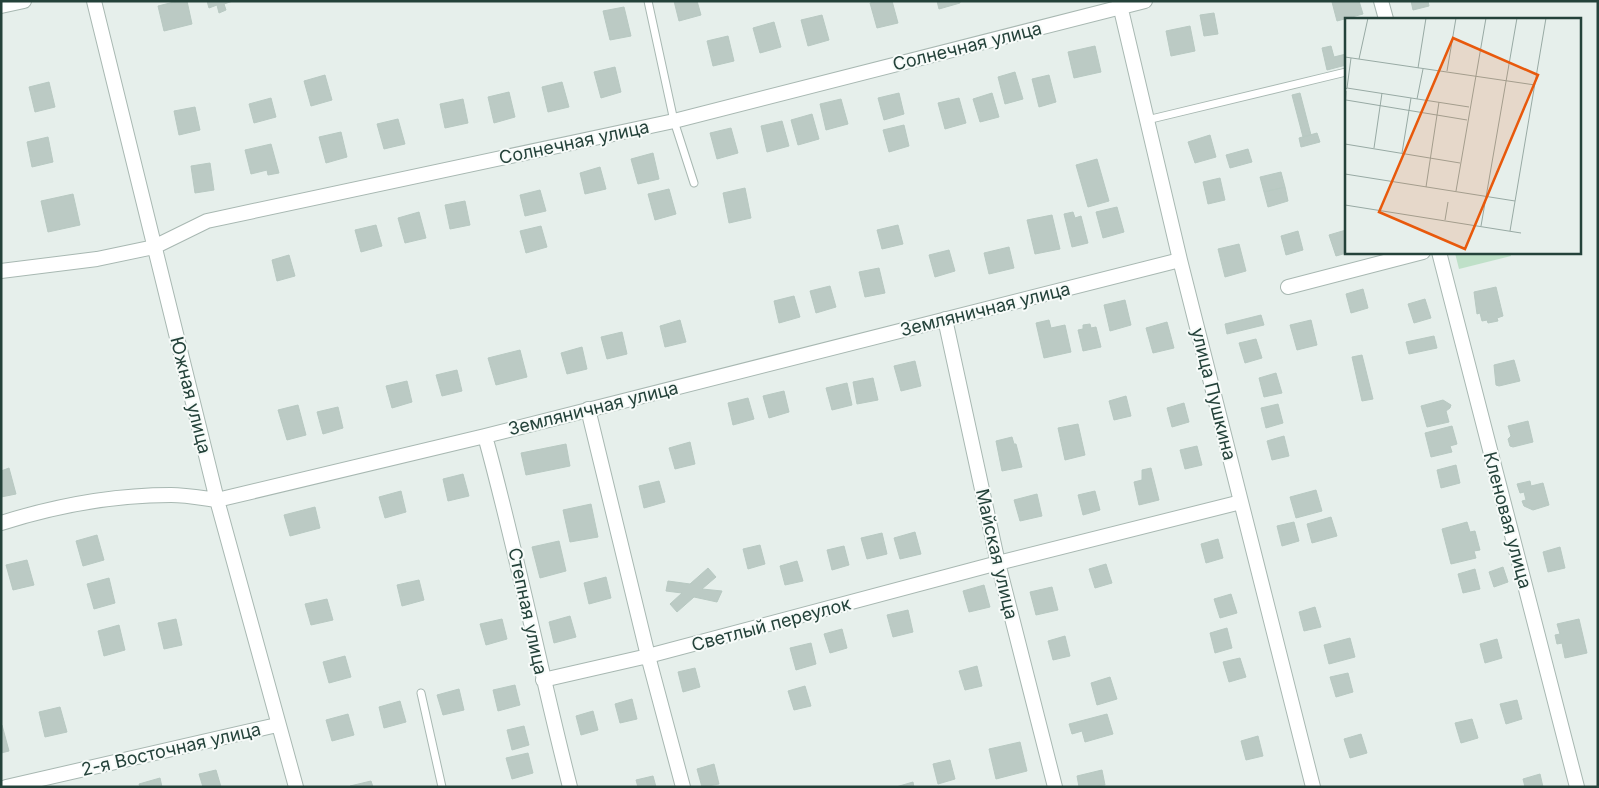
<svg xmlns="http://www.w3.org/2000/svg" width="1599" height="788" font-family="Inter,sans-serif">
  <rect width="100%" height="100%" fill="#e6efeb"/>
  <path fill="#bfe0c8" d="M1455,253H1510L1511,256L1459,269Z"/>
  <path fill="#bbcac4" stroke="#b8c9c2" d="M178,1H187L192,24L164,31L158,6Z
    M207,1H233L224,4L226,10L219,13L217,5L209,8Z
    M674,1H697L701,15L679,21Z
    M877,1H892L898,23L877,28L870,3Z
    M937,1H960V3L939,9Z
    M1359,1L1363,14L1337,21L1332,2Z
    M1411,1H1428L1429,6L1413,10Z
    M624,7L631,36L610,40L603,11Z
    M1214,13L1218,34L1204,36L1200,15Z
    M822,15L829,40L808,46L801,20Z
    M774,22L781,47L760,53L753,28Z
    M1190,26L1195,51L1171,56L1166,31Z
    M728,36L734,61L713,66L707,41Z
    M1095,46L1101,72L1074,78L1068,52Z
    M1331,46L1334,57L1346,54V65L1327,70L1322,48Z
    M615,67L621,92L601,98L594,72Z
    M1015,72L1023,99L1005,104L998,77Z
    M325,75L332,100L311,106L304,81Z
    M1049,75L1056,102L1039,107L1032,79Z
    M49,82L55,107L35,112L29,87Z
    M562,82L569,107L548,112L542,87Z
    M509,92L515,117L494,123L488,97Z
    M899,93L904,114L884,120L878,98Z
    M992,93L999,117L980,122L973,99Z
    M1300,93L1311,135L1303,137L1292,95Z
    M271,98L276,117L254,123L249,104Z
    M959,98L966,123L945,129L938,103Z
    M463,99L468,123L445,128L440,104Z
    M841,99L848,124L826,130L820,104Z
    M195,107L200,130L179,135L174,111Z
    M812,114L819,139L798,145L791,120Z
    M398,119L405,144L384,149L377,124Z
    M782,121L789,146L767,152L761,126Z
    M904,125L909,146L889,152L883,130Z
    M731,128L738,153L717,159L710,133Z
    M341,132L347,157L326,163L319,137Z
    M1317,133L1320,142L1301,147L1299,138Z
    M1210,135L1216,157L1195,163L1188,142Z
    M48,137L53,162L32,167L27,142Z
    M271,144L279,173L268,175L267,170L251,174L245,150Z
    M1248,149L1252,162L1230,168L1226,155Z
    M653,153L659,179L638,184L631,159Z
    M1097,159L1109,201L1088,207L1076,165Z
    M210,163L214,190L195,193L191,166Z
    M600,167L606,189L585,194L580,173Z
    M1281,172L1285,187L1264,192L1260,177Z
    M1220,178L1225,200L1208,204L1203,182Z
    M1285,187L1288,201L1268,207L1264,192Z
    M745,188L751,218L729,223L723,193Z
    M669,189L676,214L655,220L648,194Z
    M540,190L546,211L525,216L520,195Z
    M73,194L80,225L48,232L41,201Z
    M465,201L470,225L450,229L445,205Z
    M1117,207L1124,232L1103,238L1096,212Z
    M419,212L426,238L405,243L398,218Z
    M1073,212L1075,218L1081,216L1088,243L1072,247L1064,214Z
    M1052,215L1060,249L1035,254L1027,220Z
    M376,225L382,246L361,252L355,230Z
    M898,225L903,244L882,249L877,230Z
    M541,226L547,247L526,253L520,231Z
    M1346,230V252H1350L1336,256L1329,235Z
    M1298,231L1303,250L1286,255L1281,236Z
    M1239,244L1246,271L1225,277L1218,249Z
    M1009,247L1014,268L989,274L984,253Z
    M949,250L955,271L935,277L929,255Z
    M289,255L295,276L277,281L272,260Z
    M879,268L885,293L865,297L859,272Z
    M830,286L836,307L816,313L810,291Z
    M1496,287L1503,316L1497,318L1498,321L1488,323L1487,320L1482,321L1480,313L1477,314L1474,292Z
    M1363,289L1368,308L1351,313L1346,294Z
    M794,296L800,317L779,323L774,301Z
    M1425,299L1431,318L1414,323L1408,304Z
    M1125,300L1131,325L1110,331L1104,305Z
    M1261,315L1264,325L1227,334L1225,324Z
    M680,320L686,342L665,347L660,326Z
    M1049,320L1051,328L1065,325L1071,352L1044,358L1036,323Z
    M1311,320L1317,345L1297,350L1290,325Z
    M1167,322L1174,348L1153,353L1146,328Z
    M1090,324L1091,328L1096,327L1101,347L1083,351L1078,330L1083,329V325Z
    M622,332L627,354L607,359L601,337Z
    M1434,336L1437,348L1409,354L1406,342Z
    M1256,339L1262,358L1245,363L1239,343Z
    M582,347L587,369L567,374L561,353Z
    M520,350L527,377L496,385L488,358Z
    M1362,355L1373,399L1362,401L1352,357Z
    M1514,360L1520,381L1499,386L1496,385L1494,365Z
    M915,361L921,386L901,391L894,366Z
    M457,370L462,391L442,396L436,375Z
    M1276,373L1282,393L1264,397L1259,378Z
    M873,378L878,400L857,404L853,382Z
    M407,381L412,402L392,408L386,386Z
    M847,383L852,405L832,410L826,388Z
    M784,391L789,412L769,418L763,396Z
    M1126,396L1131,416L1114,420L1109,401Z
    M748,398L754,419L733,425L728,403Z
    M1443,400L1451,405L1450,408L1446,411L1449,422L1427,427L1421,406Z
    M1184,403L1189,422L1172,427L1167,408Z
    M1278,404L1283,423L1266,428L1261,408Z
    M298,405L306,435L287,440L278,410Z
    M338,407L343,428L323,434L317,412Z
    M1528,421L1533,442L1513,447L1510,446L1508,439L1511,436L1508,426Z
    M1078,424L1085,455L1065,460L1058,428Z
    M1452,426L1457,444L1450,446L1452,452L1431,457L1425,433Z
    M1284,436L1289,456L1272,460L1267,441Z
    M1012,437L1014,444H1016L1022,467L1002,471L996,441Z
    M690,442L695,464L675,469L669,448Z
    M566,444L570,466L526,475L521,453Z
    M1197,446L1202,465L1185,469L1180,450Z
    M1456,465L1460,483L1441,488L1437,470Z
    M9,468L16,494L1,497V471Z
    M1151,468L1159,500L1139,505L1134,482L1142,480V470Z
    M463,474L469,496L448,501L443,479Z
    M659,481L665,502L644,508L639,486Z
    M1530,481L1531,486L1543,483L1549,505L1533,510L1524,506L1522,501L1526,500L1524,492L1520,493L1517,484Z
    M1316,490L1322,511L1296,518L1290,497Z
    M401,491L406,512L385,518L379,497Z
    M1095,491L1100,510L1083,515L1078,495Z
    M1037,494L1042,516L1020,521L1014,500Z
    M591,504L598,537L570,542L563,510Z
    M315,507L320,528L290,536L284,515Z
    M1331,517L1337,536L1312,543L1307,524Z
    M1294,522L1299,541L1282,546L1277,526Z
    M1467,522L1470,532L1475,531L1480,550L1474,551L1476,558L1451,564L1442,529Z
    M915,532L921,554L900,559L894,538Z
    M882,533L887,554L867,559L861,538Z
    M97,535L104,560L83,566L76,541Z
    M1218,539L1223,558L1206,563L1201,544Z
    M559,541L566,571L540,578L532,547Z
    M760,545L765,564L748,569L743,549Z
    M844,546L849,565L832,570L827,550Z
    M1560,547L1565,568L1548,572L1543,552Z
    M27,560L34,585L13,590L6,565Z
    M797,561L803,581L785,585L780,566Z
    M1106,564L1112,583L1095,588L1089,569Z
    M1503,567L1508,582L1494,587L1489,572Z
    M708,568L716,577L702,589L722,591L717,602L694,597L677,612L670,604L682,593L666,591L668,581L690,584Z
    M1475,569L1480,589L1463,593L1458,574Z
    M606,577L611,598L589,604L584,583Z
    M109,578L115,603L94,609L87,584Z
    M419,580L424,600L402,606L397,585Z
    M984,585L990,607L969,612L963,591Z
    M1052,587L1058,610L1036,615L1030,592Z
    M1231,594L1237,613L1220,618L1214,599Z
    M327,599L333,620L311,625L305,604Z
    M1315,607L1321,627L1304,631L1299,612Z
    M908,610L913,632L893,637L887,615Z
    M570,616L576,637L554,643L549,622Z
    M176,619L182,645L164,649L158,623Z
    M502,619L507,639L486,645L480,624Z
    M1579,619L1587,653L1565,658L1562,643L1557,644L1555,635L1560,634L1557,624Z
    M119,625L125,650L104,656L98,631Z
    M1227,628L1232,648L1215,653L1210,633Z
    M842,629L847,648L830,653L824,634Z
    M1065,636L1070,656L1053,660L1048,641Z
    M1350,638L1355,657L1329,664L1324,645Z
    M1497,639L1502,658L1485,663L1480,644Z
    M811,643L816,664L796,670L790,648Z
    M345,656L351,677L329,683L323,662Z
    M1240,658L1246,677L1229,682L1223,662Z
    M977,666L982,686L965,690L959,671Z
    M695,668L700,687L683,692L678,672Z
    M1348,673L1353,692L1336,697L1330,677Z
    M1110,677L1117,699L1097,705L1091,683Z
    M515,685L520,705L498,711L493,690Z
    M805,686L811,706L794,710L788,691Z
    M459,689L464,710L443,715L437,695Z
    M632,699L637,719L620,723L615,704Z
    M1517,700L1522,719L1506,724L1500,704Z
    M400,701L406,722L384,728L379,707Z
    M60,707L67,732L45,737L39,712Z
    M593,711L598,730L581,735L576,716Z
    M348,714L354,735L332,741L326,720Z
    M1107,714L1113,734L1085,742L1082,731L1072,734L1069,724Z
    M1472,719L1478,738L1461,743L1455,723Z
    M2,725L9,751L1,753V726Z
    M524,726L529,745L512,750L507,730Z
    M1361,734L1367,753L1350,758L1344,739Z
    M1258,736L1263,756L1246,760L1241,741Z
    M1020,742L1027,771L996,779L989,749Z
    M528,753L533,773L512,779L506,758Z
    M950,760L955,779L938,784L933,764Z
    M714,764L719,784L702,787L697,769Z
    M216,770L221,787H203L199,774Z
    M1102,770L1105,785L1079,787L1077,776Z
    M1540,774L1543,787H1525L1523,779Z
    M653,776L656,787H638L636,780Z
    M160,778L162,787H140L139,784Z
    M371,781L373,787H350V786Z
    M913,782L914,787H896Z"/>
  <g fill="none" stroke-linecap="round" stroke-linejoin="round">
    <g stroke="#a8b8b2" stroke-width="9">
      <path id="lane" d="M648,1L674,121L694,183
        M1147,120L1346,72
        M421,693L442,787"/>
    </g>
    <g stroke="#a8b8b2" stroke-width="16">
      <path id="street" d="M94,1L217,500L296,787
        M1119,1L1180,260L1313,787
        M1381,1L1386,19
        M1,6L24,1
        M1439,252L1577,787
        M1,271L97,259L154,247L207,221L674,121L1145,1
        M1288,287L1423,252
        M945,319L998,563L1055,787
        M588,409L648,656L683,787
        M485,436C517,552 540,670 570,787
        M1,523C55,506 114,495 171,495C186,495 202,498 217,500L485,436L1180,260
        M543,680L648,656L998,563L1241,502
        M6,787L277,725"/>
    </g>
    <use href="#lane" stroke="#fff" stroke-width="7"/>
    <use href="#street" stroke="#fff" stroke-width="14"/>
  </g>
  <g text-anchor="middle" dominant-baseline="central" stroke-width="4" stroke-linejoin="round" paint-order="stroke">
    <g font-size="18" fill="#24423a" stroke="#f7fbf9">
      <text transform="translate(967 46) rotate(-14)">Солнечная улица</text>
      <text transform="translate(574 142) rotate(-12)">Солнечная улица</text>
      <text transform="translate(985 309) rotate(-14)">Земляничная улица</text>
      <text transform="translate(1214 394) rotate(76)">улица Пушкина</text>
      <text transform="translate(191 395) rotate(76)">Южная улица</text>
      <text transform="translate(593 408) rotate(-14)">Земляничная улица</text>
      <text transform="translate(1508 520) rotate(75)">Кленовая улица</text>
      <text transform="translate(997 554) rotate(77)">Майская улица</text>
      <text transform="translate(528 611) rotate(78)">Степная улица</text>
      <text transform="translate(771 624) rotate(-15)">Светлый переулок</text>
      <text transform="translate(171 749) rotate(-13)">2-я Восточная улица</text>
    </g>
  </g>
  <g transform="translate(1345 18)">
    <rect width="236" height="236" fill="#e6efeb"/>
    <path fill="none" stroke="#98aaa4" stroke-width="1" d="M0,39L190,67M14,41L23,0M73,50L81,0M102,53L111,0M2,70L6,40M0,72L2,70L124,89M72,81L78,51M1,82L122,102M0,95L1,73M0,126L115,145M29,130L37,75M57,135L66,80M0,156L170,183M81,169L94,84M111,173L141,0M0,187L176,215M100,202L103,184M136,208L172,0M165,213L201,0"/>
    <path fill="#e8590c" fill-opacity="0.15" stroke="#e8590c" stroke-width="2.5" d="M108,20L193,57L120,231L34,194Z"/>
    <rect width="236" height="236" fill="none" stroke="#24423a" stroke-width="2.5"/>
  </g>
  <rect width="1599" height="788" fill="none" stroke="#24423a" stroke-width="5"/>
</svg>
